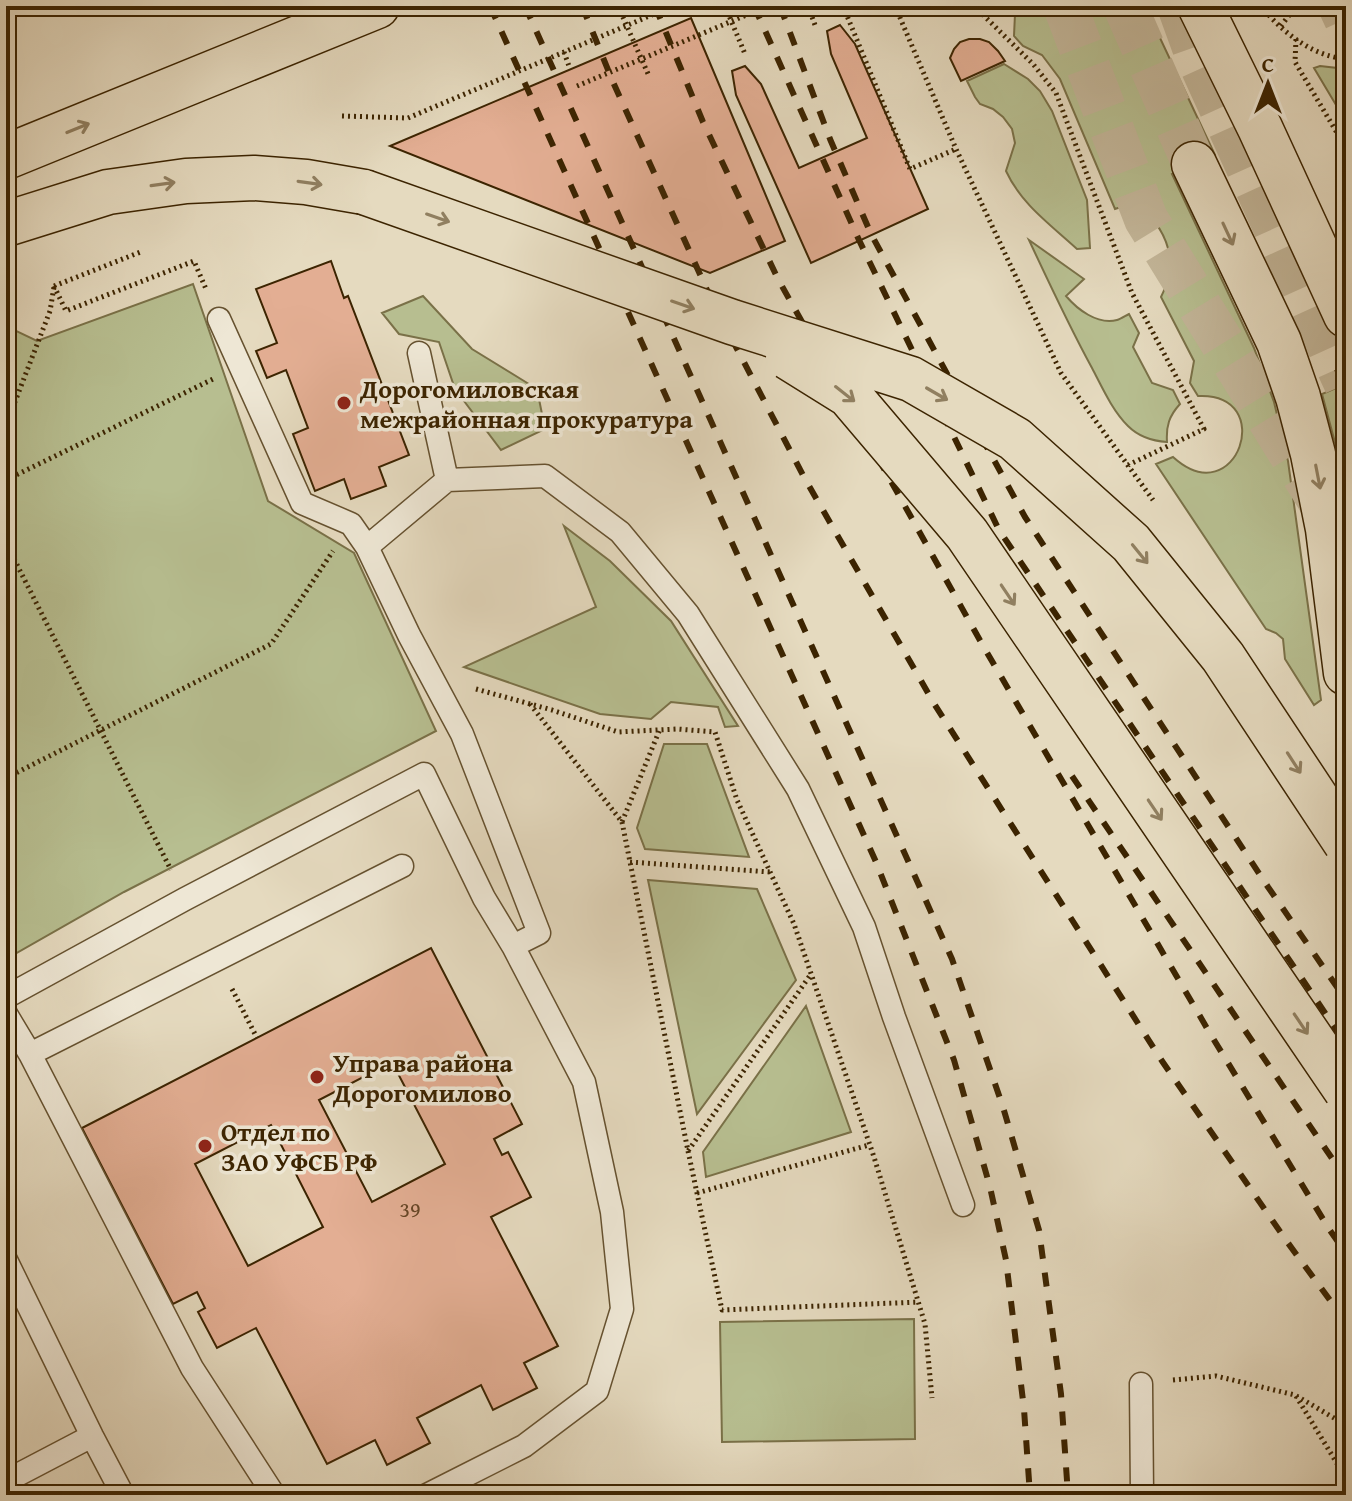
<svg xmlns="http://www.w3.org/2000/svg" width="1352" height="1501" font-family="'Gentium Book Plus',serif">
  <rect width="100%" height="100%" fill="#e5dabf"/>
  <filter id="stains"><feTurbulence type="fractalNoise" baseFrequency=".0025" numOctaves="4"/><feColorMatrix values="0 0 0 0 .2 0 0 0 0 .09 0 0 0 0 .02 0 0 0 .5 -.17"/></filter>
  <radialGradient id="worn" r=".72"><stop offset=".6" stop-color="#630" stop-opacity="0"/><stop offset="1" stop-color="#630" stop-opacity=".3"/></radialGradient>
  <path fill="#b7be90" stroke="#7a7148" stroke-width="2" d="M1011,6H1145L1215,155L1172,174L1254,348L1274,402L1288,461L1321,700L1314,705L1285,659L1283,639L1276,633L1266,629L1156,464L1173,457C1237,515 1278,392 1198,396L1190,383L1194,361L1161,297C1164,290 1169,281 1170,273C1173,243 1157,220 1136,202L1115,209L1060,79L1042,55L1023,46L1014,36L1015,14Z
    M1004,64L1028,79L1040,91L1052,111L1087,200L1090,248L1077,249C1051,225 1021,204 1006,171L1015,143L1012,129L1003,117L993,109L980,104L975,97L967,81Z
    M1320,66L1346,69V106L1339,110L1314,68Z
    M1029,240L1084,279L1066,296C1077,309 1097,325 1117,320C1121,319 1125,316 1129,314L1139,333L1133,347L1152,383L1173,390L1180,404C1169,416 1166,426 1167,442C1152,441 1139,437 1128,426C1112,410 1102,387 1092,368C1069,326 1049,283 1029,240Z
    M193,284L268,501L354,553L436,731L124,892L6,959V326L37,341Z
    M423,296L472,349L537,389L545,429L501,450L455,389L439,342L399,334L382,313Z
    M1343,385L1346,389V500L1337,450L1322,394Z
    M564,526L610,561L671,621L738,726L725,727L718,707L671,702L651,719L600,714L464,667L596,607Z
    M664,744H707L749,857L645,849L637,828Z
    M648,880L757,889L796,980L697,1114Z
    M806,1006L851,1132L706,1177L703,1152Z
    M914,1319L915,1439L722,1442L720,1322Z"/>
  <path fill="#e3ae93" stroke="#3c2401" stroke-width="2" fill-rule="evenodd" d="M691,18L785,241L710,273L390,146Z
    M840,25L855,44L928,209L811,263L736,95L732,71L745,66L761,84L799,168L867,138L831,54L827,31Z
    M969,39H980L989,42L998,51L1005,61L961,81L950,58L954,49L960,42Z
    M331,261L344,298L348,296L409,455L379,467L386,486L351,499L344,479L315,491L293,434L308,428L286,370L267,378L256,351L277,343L256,289Z
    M431,948L522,1124L494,1139L502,1155L508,1152L531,1197L491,1217L558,1346L524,1363L537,1388L493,1410L481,1385L417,1418L430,1443L387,1465L375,1440L327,1464L256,1328L217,1348L198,1312L205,1308L197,1292L173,1304L82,1128ZM392,1062L445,1164L372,1202L319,1100ZM271,1125L323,1227L248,1266L195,1164Z"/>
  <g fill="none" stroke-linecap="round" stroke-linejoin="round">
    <path stroke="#c3b699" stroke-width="44" stroke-dasharray="44 22" stroke-linecap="butt" d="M1065,6L1146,219L1321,503
      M1125,6L1194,164
      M1179,6L1196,53L1346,384
      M1340,6L1346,19"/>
    <g stroke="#665230" stroke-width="25">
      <path id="service" d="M219,319L302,503L351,524L367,547L447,480L545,476L620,532L688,614L798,789L864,927L894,1017L963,1205
        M419,353L447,480
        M6,997L185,899L424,774L484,898L513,946L539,933L462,734L409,635L367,547
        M6,1014L30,1054
        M6,1260L92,1436L123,1495
        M1141,1384L1142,1495
        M6,1481L92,1436
        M274,1495L192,1368L30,1054L402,866
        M427,1495L524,1446L597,1391L622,1309L612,1212L584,1082L513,946"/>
    </g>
    <g stroke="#3c2401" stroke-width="47">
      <path id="primary" d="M1200,6L1260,128L1346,315
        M6,157L377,6
        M1194,164L1279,342L1298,397L1313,454L1328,529L1346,673
        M6,224L108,192L186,181L254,178L306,182L364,192"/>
    </g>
    <path stroke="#3c2401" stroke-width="5" stroke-dasharray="2 4" stroke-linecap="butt" d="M618,6L649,76
      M725,6L745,54
      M808,6L815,25
      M843,6L910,169L956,149
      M895,6L956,149L1061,373L1153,500
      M974,6L1033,64L1056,93L1132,293L1204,429L1128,465
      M1261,6C1282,32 1312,56 1346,59
      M1318,6L1346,13
      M898,12L912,6
      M1281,26L1296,6
      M1296,39L1295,62L1346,148
      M564,52L570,69
      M342,116L408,118
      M54,286L66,311L194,261L206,289
      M54,286L143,251
      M1336,369L1346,380
      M6,425L50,311L54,287
      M6,480L213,379
      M6,543L171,870
      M476,689L552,710L618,732L677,729L715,732L737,800L794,924L874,1157L925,1324L932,1398
      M530,704L622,822L660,729
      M6,778L271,644L333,551
      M622,822L688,1151L811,974
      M630,862L770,872
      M232,989L257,1038
      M688,1151L722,1310L919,1302
      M697,1193L869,1145
      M1173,1380L1216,1376L1295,1395L1346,1425
      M1296,1396L1344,1475L1346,1491"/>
    <use href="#service" stroke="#eee7d5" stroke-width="22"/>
    <use href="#primary" stroke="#e5dabf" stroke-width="44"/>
    <path stroke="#3c2401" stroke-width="6" stroke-dasharray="14 14" stroke-linecap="butt" d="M490,6L876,862L954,1060L990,1187L1006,1260L1024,1409L1030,1495
      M525,6L952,959L1003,1107L1039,1230L1061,1394L1068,1495
      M582,6L613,82L712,301L805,479L935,705L1162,1061L1288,1243L1346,1322
      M655,6L703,122L778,279L982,644L1211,1035L1329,1229L1346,1253
      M754,6L859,240L999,530L1346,1044
      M780,6L830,139L871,234L1025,517L1268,887L1346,1000
      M1072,776L1346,1179"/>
    <g stroke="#3c2401" stroke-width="47" stroke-linecap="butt">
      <path id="primary-bridge" d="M364,192L732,322L911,379L1015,439L1131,543L1223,657L1346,843
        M788,357L849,395L967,534L1346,1090"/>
    </g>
    <path stroke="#3c2401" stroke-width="5" stroke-dasharray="2 4" stroke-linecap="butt" d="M577,86L768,6
      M408,118L673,6"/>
    <use href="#primary-bridge" stroke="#e5dabf" stroke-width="44"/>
  </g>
  <defs><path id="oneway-shaft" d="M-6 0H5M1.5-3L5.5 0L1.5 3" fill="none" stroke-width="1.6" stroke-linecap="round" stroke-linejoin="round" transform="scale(2)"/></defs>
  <g stroke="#907f60">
    <use href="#oneway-shaft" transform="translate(78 128) rotate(-22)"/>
    <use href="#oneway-shaft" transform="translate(310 183) rotate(8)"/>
    <use href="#oneway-shaft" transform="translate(163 184) rotate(-8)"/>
    <use href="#oneway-shaft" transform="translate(438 218) rotate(19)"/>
    <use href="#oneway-shaft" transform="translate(1228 234) rotate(65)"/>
    <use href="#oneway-shaft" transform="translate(683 305) rotate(19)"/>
    <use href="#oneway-shaft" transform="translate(845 394) rotate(38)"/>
    <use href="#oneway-shaft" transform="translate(937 394) rotate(30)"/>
    <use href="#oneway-shaft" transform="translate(1318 477) rotate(79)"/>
    <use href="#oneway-shaft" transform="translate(1140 554) rotate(51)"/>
    <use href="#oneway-shaft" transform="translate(1008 595) rotate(56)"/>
    <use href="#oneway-shaft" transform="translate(1294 763) rotate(57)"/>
    <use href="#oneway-shaft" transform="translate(1155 810) rotate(56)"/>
    <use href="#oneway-shaft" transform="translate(1301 1024) rotate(56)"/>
  </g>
  <g fill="#8f2418" stroke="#eee7d5" stroke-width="3">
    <circle cx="344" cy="403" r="8"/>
    <circle cx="317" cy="1077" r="8"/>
    <circle cx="205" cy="1146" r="8"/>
  </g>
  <g text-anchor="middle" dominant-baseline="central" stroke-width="7" stroke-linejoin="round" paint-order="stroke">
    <g font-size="22" fill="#664626">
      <text x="410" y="1209">39</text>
    </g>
    <g font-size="26" font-weight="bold" fill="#3c2401" stroke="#eee7d5" text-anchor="start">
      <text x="360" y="388">Дорогомиловская<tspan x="360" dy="30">межрайонная прокуратура</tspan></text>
      <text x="333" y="1062">Управа района<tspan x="333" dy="30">Дорогомилово</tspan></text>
      <text x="221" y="1131">Отдел по<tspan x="221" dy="30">ЗАО УФСБ РФ</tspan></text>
    </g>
  </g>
  <rect width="1352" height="1501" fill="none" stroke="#e5dabf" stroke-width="32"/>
  <rect x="8" y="8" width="1336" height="1485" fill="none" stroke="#3c2401" stroke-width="4"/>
  <rect x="16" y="16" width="1320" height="1469" fill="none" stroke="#3c2401" stroke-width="2"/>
  <g transform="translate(1268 84)" stroke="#eee7d5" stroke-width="6" paint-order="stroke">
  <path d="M0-6L14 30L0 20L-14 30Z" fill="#3c2401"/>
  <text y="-12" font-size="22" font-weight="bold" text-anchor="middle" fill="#3c2401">С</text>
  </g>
  <rect width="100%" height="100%" filter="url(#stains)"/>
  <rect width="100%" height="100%" fill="url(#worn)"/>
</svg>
